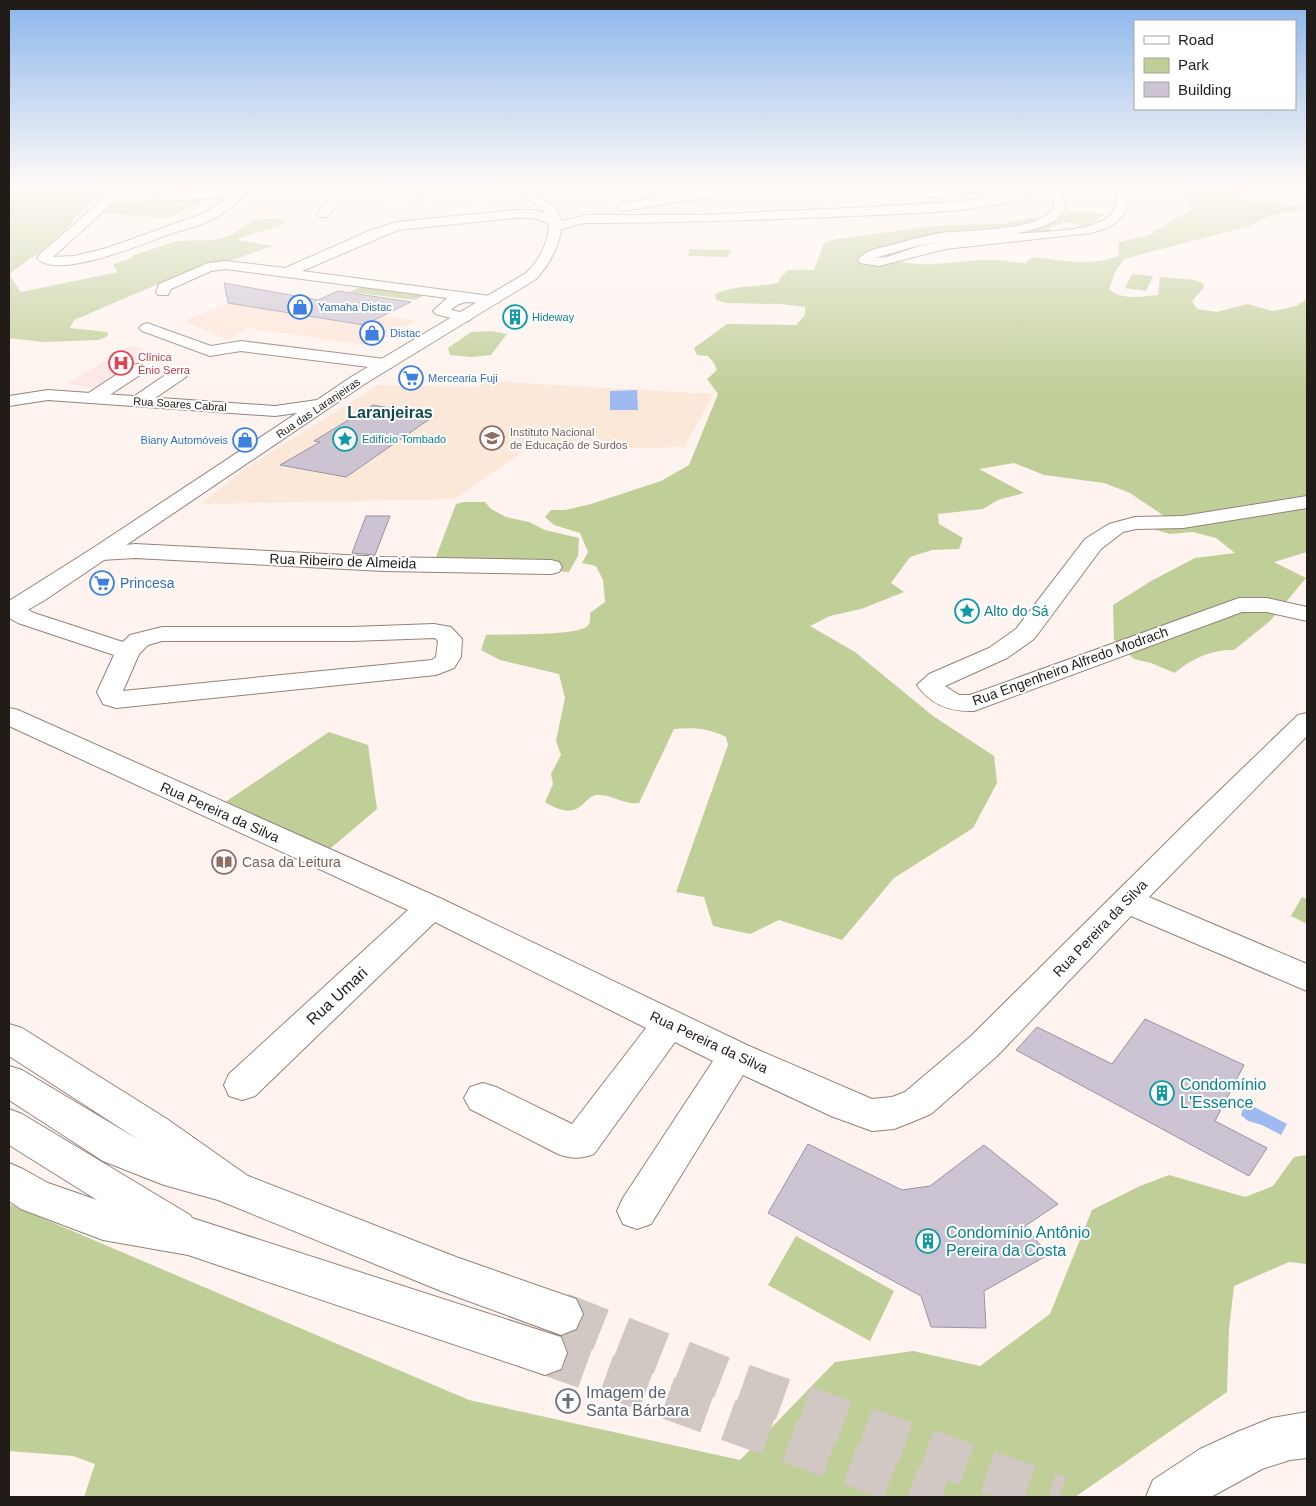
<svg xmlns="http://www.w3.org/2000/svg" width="1316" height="1506" font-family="Helvetica,sans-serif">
  <rect width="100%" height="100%" fill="#fef3ee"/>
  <path fill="#fde4d7" d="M224,283L281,292L370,313L416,321L371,346L248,328L228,340L184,321L228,303Z"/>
  <path fill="#fbe8d8" d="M501,184L506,189L501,190L512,198L434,207L426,198L388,203L382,196L386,185Z
    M487,381L713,394L685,447L526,450L454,499L201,504L246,468L378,385L478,387Z"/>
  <path fill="#fce6e4" d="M131,345L155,353L97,388L67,384Z"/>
  <path fill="#c0ce98" d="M9,184H114L91,200L69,226L44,249L9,274L21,292L118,272L114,267V264L132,258L131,256L177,241L212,240L230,236L254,220L275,218L286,222L280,226L239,238V240L273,246L226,262L207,263L74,320L70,328L107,332L108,336L99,340L43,342L9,338Z
    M1195,184H1247L1248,187L1236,196L1255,203L1307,207V211C1287,210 1269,215 1252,225L1124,259L1115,272L1109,289C1120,301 1144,296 1158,295L1160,277L1195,280L1204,284L1203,289L1192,301L1197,309L1217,312L1247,304L1273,311L1296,306L1307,299V552L1274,562L1306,578L1270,621L1234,650C1213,649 1190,659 1175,673L1151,663L1134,659L1114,640L1113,605L1151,581L1195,558L1235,553L1216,538L1193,532L1170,534L1153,529L1152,520L1167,518L1130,493L1104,483L1044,475L1014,463L979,469L1024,493L998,500L983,509L938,514L939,524L963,538L959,549L932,550L910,557L891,583L904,592L861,609L830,616L810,626L855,652L933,716L994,756L997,783L973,828L894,878L842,940L779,920L750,934L713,926L704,897L676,892L728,745L726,737C709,728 693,727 674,729L639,803C624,805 612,794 597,795C589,796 587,801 581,806C570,815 556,809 545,802L553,784L551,774L561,755L556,741L565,698L559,674L500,660L481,650L486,635C506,634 572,636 586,627C591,624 590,618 590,613L605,602L603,580L596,566L582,563L588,552L580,533L554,525L545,517L551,510H565L591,504L661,481L689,465L718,394L707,379L717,370L714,363L708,356L697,355L694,348L727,324L796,325L805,315V307L781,304L726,303L716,300L715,294C733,285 758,287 778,283L782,276L788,270H814L824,243L836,239L943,225L1003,224L1030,218L1044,219L1076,211L1104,214L1095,222L1085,226L1066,222L1050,228L1051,231L972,240L887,258C925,270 950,261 987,260C1000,259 1013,263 1026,263L1032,257C1061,260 1090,267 1118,256L1119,242L1149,235L1192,209L1178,187Z
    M210,196L194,206L167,218L103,213L115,202Z
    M690,249L731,250L728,257L688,256Z
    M1132,274L1153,276L1146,291L1125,288Z
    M360,287L425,295L415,300L350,292Z
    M492,331L507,334L491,355L471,357L450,355L448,348L471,332Z
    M463,502H485L491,509L506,517L529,522L545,530L579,538L578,556L569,572L434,562L456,504Z
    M329,732L368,745L377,809L325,853L218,807Z
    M1302,897L1307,899V924L1291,916Z
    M1307,1155V1264L1289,1262L1234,1286L1229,1329L1227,1392L1075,1497H84L95,1464L73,1456L9,1451V1204L469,1400L740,1460L835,1362L913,1351L980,1366L1050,1314L1092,1210L1140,1186L1169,1175L1245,1197L1273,1186L1294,1157Z
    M796,1236L894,1291L870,1341L768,1285Z"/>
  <path fill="#9fbaf1" d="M637,390L638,410H610V391Z
    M1245,1102L1287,1124L1281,1135L1262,1125L1248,1121L1241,1115Z"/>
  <path fill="#ccc4d3" stroke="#9a93a1" d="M224,283L318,300L338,291L411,302L364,325L228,303Z
    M373,405L434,416L346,477L280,465L320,442L314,441Z
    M366,516H390L375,555L352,553Z
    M1145,1019L1244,1065L1215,1121L1267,1148L1249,1176L1016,1050L1037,1027L1112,1064Z
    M808,1144L902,1190L930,1186L984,1145L1058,1204L1025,1226L1048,1255L984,1291L986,1328L931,1327L921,1296L768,1213Z"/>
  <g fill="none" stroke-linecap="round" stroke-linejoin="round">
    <path stroke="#d2c8c3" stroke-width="43" stroke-dasharray="43 22" stroke-linecap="butt" d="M561,1314L736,1383L1059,1497
      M545,1353L942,1497"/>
    <g stroke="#93837b" stroke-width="2">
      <path id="minor" d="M120,184H133L53,257L74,256L107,248L205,213L228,197L165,201L159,197L161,194L222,190L212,186L210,184H226L245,191L247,193C239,202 224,213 213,219C200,226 184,229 170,234C146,243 55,281 37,258L39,255Z
        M340,184L351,185L327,217H319L317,214Z
        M781,184H860L854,187L740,192L622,211L616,207L622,203L740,186Z
        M921,184H953L947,187L928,190C955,194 1011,169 1029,195L1027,198C972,213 911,213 853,216C764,220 676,223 587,223L578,224L557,231L551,227L553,224L533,218H515L398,230L302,271L498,297L500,300L498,303C482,307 465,295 451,310L470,314L473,317L470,320L465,322L436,314L433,311L447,298L226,269L211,271L171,289L168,295H158L156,292L159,284L208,263L226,261L285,268L369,231L396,222L515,210H534L560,218L562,221L587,215H700L871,207L953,202L1015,194C985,179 932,212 910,190Z
        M1042,184H1054L1065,199V210C1053,227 1033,230 1013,234C1037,232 1096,232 1112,214C1118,206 1117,193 1118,184H1130C1129,215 1121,225 1091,233L945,249L879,266L860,263L858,260C866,249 880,248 892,245C908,240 925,236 941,233C966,230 1043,232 1054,206L1053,199ZM948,240L919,246L887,257L875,258L916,246Z
        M147,323L211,346L241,341L385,359L391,360L393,364L391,368L385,369L241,351L210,356L142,331L139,328L142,325Z
        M137,364L143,365L145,369L143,373L99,402L93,403L87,402L84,398L87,394L131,365Z
        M180,368L186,369L188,373L186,377L145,405L139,406L133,405L130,401L133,397L174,369Z
        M1307,496V508L1183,528L1136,529L1123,532L1101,549L1034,639L1007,658L945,686L959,695H970L1239,598H1267L1307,607V621L1267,612H1242L974,711C950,712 931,705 917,685L929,674L989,648L1016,629L1085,539L1109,524L1135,517L1183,516Z
        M135,544L384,557L551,560L559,562L562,567L559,572L551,574L384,571L135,558L101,560L93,558L90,553L93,548Z
        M11,602L19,604L34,613L123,642L130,635L162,627H352L434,624L451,627L462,639L461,657L454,668L436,675L116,708L103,704L97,692L114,655L18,623L9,618V603ZM435,638L438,641L436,657L432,660L123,691L139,654L148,645L162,641H352Z
        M9,708L18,710L442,899L749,1046L872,1099L892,1097L905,1092L971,1036L1187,822L1298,715L1307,713V736L1149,897L1307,964V991L1131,916L997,1056L931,1114L907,1124L894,1129L872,1131L831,1116L743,1075L651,1224L637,1229L623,1224L617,1211L623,1198L713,1061L675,1042L594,1154C580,1159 572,1159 558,1154L470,1109L464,1098L470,1087L483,1083L496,1087L572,1124L646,1028L435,922L255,1096L242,1100L229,1096L224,1085L229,1074L408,910L9,726Z
        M1307,1412V1458L1290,1460L1262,1469L1211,1497H1146L1153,1480L1200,1449L1237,1432L1272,1418Z"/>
    </g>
    <g stroke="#93837b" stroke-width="2">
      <path id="major" d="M510,184C524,183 530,189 541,197C545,201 552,204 556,209C571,228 550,265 536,279L363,385L45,600L17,616L9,618V601L93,548L297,413L275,416L48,400L9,406V396L48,390L275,406L317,400L351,377L526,273C541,259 554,233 546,213Z
        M9,1024L22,1028L167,1119L248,1176L456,1257L576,1299L583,1314L576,1329L561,1335L441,1291L218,1200L164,1185L103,1161L9,1100V1066L22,1070L139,1140L9,1056Z
        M9,1109L22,1114L190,1215L192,1218L561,1337L567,1353L561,1369L545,1375L188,1255L103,1240L21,1209L9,1201V1163L23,1169L48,1183L97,1200L9,1145Z"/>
    </g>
    <use href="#minor" fill="#fff" fill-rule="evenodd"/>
    <use href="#major" fill="#fff" fill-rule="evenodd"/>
  </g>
  <linearGradient id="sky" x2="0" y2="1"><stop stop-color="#8bb6ec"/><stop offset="0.47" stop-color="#fffaf7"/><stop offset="1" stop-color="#fffaf7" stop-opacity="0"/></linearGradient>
  <rect width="1316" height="395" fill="url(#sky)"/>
  <defs>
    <g id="shop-ring" transform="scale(1.25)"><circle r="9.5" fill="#fff" stroke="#3f7fe0" stroke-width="1.5"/><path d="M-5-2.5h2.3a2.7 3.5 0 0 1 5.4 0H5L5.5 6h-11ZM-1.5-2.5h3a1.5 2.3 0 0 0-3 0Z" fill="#3f7fe0"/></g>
    <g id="building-ring" transform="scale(1.25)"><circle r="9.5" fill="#fff" stroke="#0f9aa8" stroke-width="1.5"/><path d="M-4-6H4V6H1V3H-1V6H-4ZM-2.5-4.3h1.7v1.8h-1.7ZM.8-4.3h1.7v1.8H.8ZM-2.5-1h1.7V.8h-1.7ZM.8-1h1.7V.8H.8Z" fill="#0f9aa8"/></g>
    <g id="hospital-ring" transform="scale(1.25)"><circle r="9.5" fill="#fff" stroke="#e0444e" stroke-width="1.5"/><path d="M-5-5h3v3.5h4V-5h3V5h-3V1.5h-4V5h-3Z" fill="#e0444e"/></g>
    <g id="supermarket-ring" transform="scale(1.25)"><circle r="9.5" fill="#fff" stroke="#3f7fe0" stroke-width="1.5"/><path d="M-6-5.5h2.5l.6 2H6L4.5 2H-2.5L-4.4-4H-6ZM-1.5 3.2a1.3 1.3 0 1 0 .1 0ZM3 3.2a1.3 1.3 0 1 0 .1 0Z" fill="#3f7fe0"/></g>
    <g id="school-ring" transform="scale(1.25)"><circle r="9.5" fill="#fff" stroke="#8d6e63" stroke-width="1.5"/><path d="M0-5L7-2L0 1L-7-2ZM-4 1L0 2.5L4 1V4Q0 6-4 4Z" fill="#8d6e63"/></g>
    <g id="sight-ring" transform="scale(1.25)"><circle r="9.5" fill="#fff" stroke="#0f9aa8" stroke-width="1.5"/><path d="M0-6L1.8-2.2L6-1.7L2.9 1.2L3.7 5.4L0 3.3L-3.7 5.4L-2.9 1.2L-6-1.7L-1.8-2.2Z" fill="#0f9aa8"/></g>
    <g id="library-ring" transform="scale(1.25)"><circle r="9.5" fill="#fff" stroke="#8d6e63" stroke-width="1.5"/><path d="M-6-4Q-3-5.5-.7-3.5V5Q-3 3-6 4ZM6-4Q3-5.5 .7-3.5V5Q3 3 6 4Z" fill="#8d6e63"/></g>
    <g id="church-ring" transform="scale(1.25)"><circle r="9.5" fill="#fff" stroke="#6b7280" stroke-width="1.5"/><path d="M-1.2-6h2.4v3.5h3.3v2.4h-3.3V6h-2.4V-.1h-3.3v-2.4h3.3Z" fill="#6b7280"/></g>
  </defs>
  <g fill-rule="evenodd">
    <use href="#shop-ring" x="300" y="307"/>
    <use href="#building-ring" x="515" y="317"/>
    <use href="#shop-ring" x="372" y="333"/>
    <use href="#hospital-ring" x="121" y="363"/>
    <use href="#supermarket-ring" x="411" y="378"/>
    <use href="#school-ring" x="492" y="438"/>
    <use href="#sight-ring" x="345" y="439"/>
    <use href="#shop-ring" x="245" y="440"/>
    <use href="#supermarket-ring" x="102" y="583"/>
    <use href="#sight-ring" x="967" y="611"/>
    <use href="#library-ring" x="224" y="862"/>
    <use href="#building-ring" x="1162" y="1093"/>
    <use href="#building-ring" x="928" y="1241"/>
    <use href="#church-ring" x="568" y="1401"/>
  </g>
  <g text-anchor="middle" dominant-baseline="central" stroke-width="4" stroke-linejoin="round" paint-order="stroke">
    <g font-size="11" fill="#366cbe" stroke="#fff" text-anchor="start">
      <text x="318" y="307">Yamaha Distac</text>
      <text x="390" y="333">Distac</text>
      <text x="428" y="378">Mercearia Fuji</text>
      <text x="228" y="440" text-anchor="end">Biany Automóveis</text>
    </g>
    <g font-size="11" fill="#0d838f" stroke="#fff" text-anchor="start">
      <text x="532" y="317">Hideway</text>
      <text x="362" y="439">Edifício Tombado</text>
    </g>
    <g font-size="11" fill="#be3a42" stroke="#fff" text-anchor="start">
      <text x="138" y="357">Clínica<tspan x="138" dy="13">Ênio Serra</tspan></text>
    </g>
    <g font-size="11" fill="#221c19" stroke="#fff">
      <text transform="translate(180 404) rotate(4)">Rua Soares Cabral</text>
      <text transform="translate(318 408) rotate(-34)">Rua das Laranjeiras</text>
    </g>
    <g font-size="11" fill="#785e54" stroke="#fff" text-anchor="start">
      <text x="510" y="432">Instituto Nacional<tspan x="510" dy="13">de Educação de Surdos</tspan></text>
    </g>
    <g font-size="14" fill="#221c19" stroke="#fff">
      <text transform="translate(343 561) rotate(2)">Rua Ribeiro de Almeida</text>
      <text transform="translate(1070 666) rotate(-20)">Rua Engenheiro Alfredo Modrach</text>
      <text transform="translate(220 812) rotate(24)">Rua Pereira da Silva</text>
      <text transform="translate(1100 928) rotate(-46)">Rua Pereira da Silva</text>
      <text transform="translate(709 1042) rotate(25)">Rua Pereira da Silva</text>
    </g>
    <g font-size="14" fill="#366cbe" stroke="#fff" text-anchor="start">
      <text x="120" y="583">Princesa</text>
    </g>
    <g font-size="14" fill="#0d838f" stroke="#fff" text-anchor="start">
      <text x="984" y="611">Alto do Sá</text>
    </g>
    <g font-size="14" fill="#785e54" stroke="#fff" text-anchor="start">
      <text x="242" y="862">Casa da Leitura</text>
    </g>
    <g font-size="16" font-weight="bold" fill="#0c4b4a" stroke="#fff">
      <text x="390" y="412">Laranjeiras</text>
    </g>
    <g font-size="16" fill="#221c19" stroke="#fff">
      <text transform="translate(337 996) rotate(-43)">Rua Umari</text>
    </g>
    <g font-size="16" fill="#0d838f" stroke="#fff" text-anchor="start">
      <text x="1180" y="1084">Condomínio<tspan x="1180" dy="18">L'Essence</tspan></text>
      <text x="946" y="1232">Condomínio Antônio<tspan x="946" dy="18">Pereira da Costa</tspan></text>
    </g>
    <g font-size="16" fill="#5b616d" stroke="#fff" text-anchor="start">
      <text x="586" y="1392">Imagem de<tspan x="586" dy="18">Santa Bárbara</tspan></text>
    </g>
  </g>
  <rect width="1316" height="1506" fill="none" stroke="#221c19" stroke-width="20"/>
  <rect x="1134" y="20" width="162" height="90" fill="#ffffff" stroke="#a7a4a3"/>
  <rect x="1144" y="36" width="25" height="8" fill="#ffffff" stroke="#a7a4a3"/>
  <text x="1178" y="45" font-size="15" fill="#221c19">Road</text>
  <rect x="1144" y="58" width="25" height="15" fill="#c0ce98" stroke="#a7a4a3"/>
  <text x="1178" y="70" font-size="15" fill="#221c19">Park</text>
  <rect x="1144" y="82" width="25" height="15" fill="#ccc4d3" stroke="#a7a4a3"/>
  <text x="1178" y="95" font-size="15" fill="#221c19">Building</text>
</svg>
